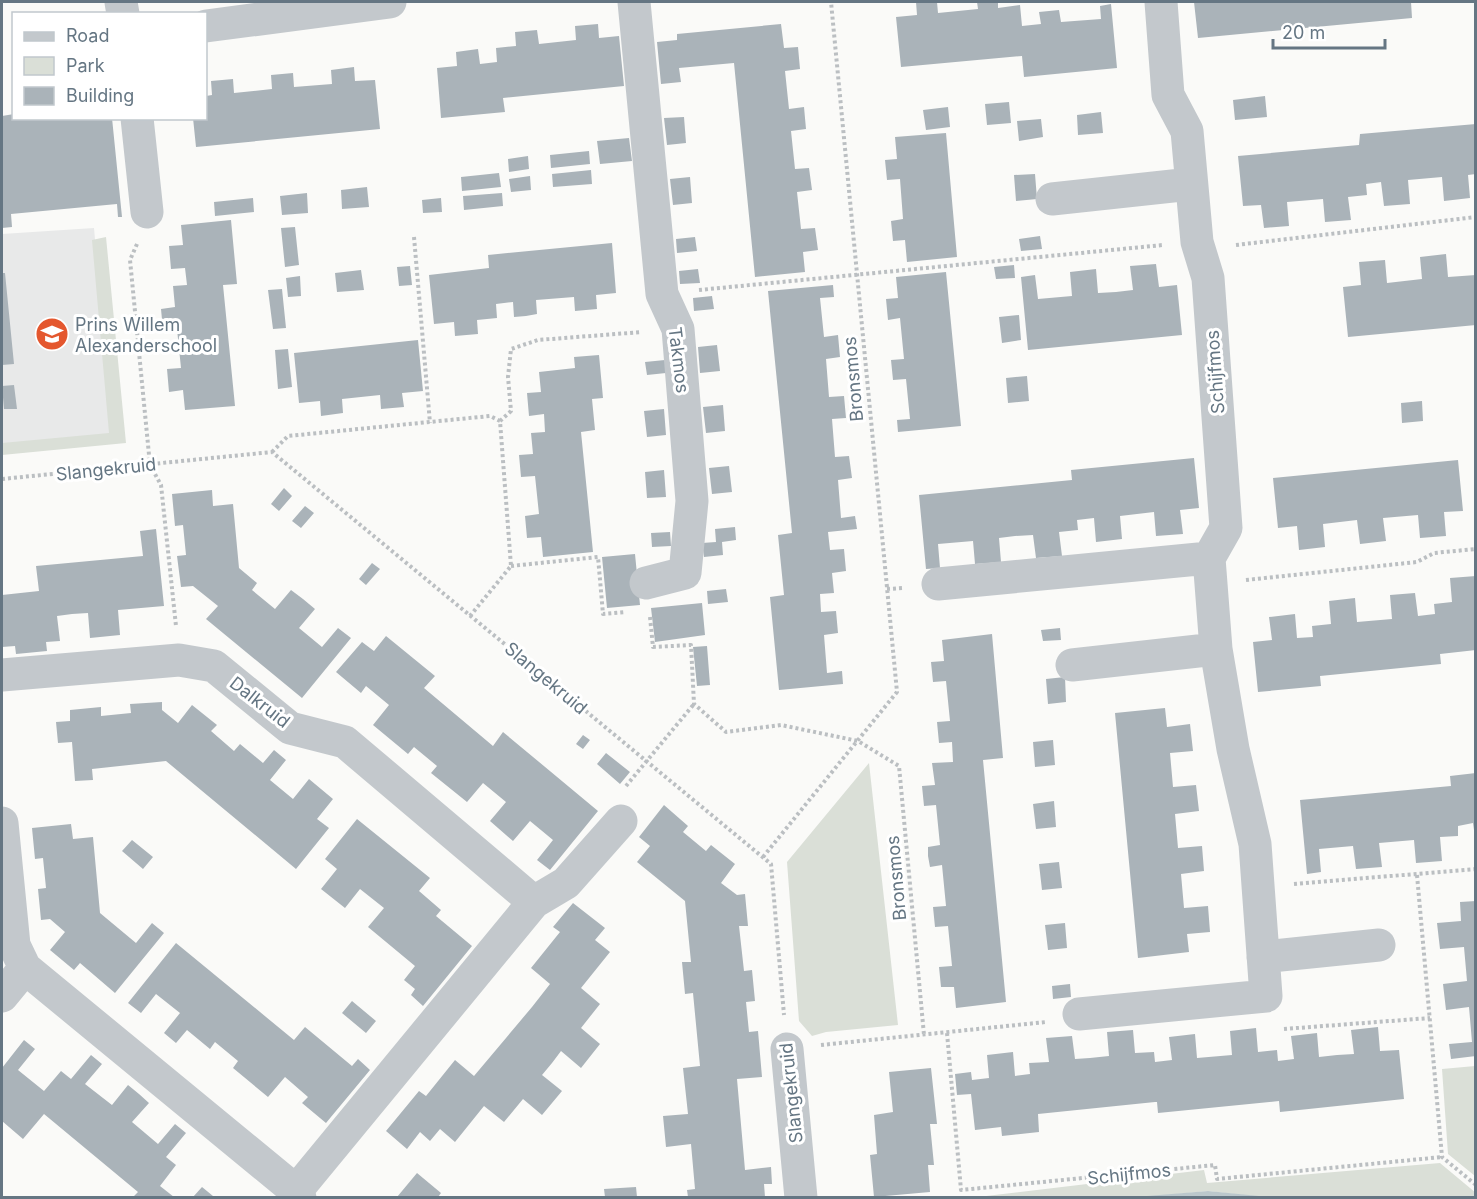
<svg xmlns="http://www.w3.org/2000/svg" width="1477" height="1199" font-family="Inter,sans-serif">
  <rect width="100%" height="100%" fill="#fafaf8"/>
  <path fill="#e8e9e9" d="M94,228L112,434L2,446V234Z"/>
  <path fill="#dadfd7" d="M106,237L126,443L2,455V443L109,433L92,240Z
    M869,763L898,1025L826,1032L812,1036L799,1021L787,862Z
    M1475,1066H1476L1475,1176L1448,1154L1442,1069Z
    M1440,1163L1476,1193L1475,1198H1269L1208,1191L1135,1198H969L1204,1170L1207,1183Z"/>
  <path fill="#bbc7cb" d="M1208,1191L1269,1197H1135Z"/>
  <path fill="#aab3b9" d="M916,2H937L938,13L978,9L977,2H998V8L1020,5L1022,26L1041,24L1039,12L1059,10L1061,22L1101,19L1100,6L1111,4L1117,68L1024,77L1022,56L901,67L896,17L917,15Z
    M1194,2H1411L1412,18L1198,38Z
    M598,24L599,38L619,36L624,86L503,98L505,112L441,118L437,68L457,66L456,52L478,49L480,64L497,62L496,48L516,46L515,32L537,30L539,44L576,40L575,26Z
    M781,24L784,48L798,47L800,69L785,71L789,109L804,107L806,129L791,131L795,169L809,168L812,190L797,192L801,229L815,228L818,250L803,252L805,272L755,277L734,63L679,68L681,82L661,84L657,42L677,40V34Z
    M354,67L355,81L375,80L380,129L196,147L193,118H206V96L212,95L211,81L233,79L234,93L272,89L271,75L293,73L294,87L332,84L331,70Z
    M1265,96L1267,117L1235,120L1233,100Z
    M1009,102L1011,123L987,125L985,104Z
    M948,107L950,127L926,130L923,110Z
    M1101,112L1103,133L1078,135L1077,115Z
    M14,114V118H112L122,217H118L117,204L11,214L12,227L2,228V116Z
    M684,117L686,143L667,145L664,118Z
    M1041,119L1043,137L1019,141L1017,121Z
    M1476,124V174L1468,175L1470,198L1444,201L1442,177L1408,180L1410,204L1384,206L1381,182L1366,184L1367,195L1348,197L1351,220L1325,222L1323,199L1287,202L1289,226L1264,228L1261,205L1243,206L1238,156L1359,145L1360,134Z
    M946,133L957,257L907,262L905,240L893,241L891,221L903,219L900,179L887,180L885,160L897,159L895,137Z
    M629,138L632,161L600,164L597,141Z
    M589,151L590,164L551,168L550,155Z
    M528,156L529,169L509,172L508,159Z
    M591,170L592,184L553,187L552,174Z
    M499,173L501,187L462,191L461,177Z
    M1035,174L1037,199L1016,201L1014,175Z
    M530,176L531,190L511,192L509,179Z
    M690,177L692,203L673,205L670,179Z
    M367,187L369,207L342,209L341,190Z
    M307,193L308,213L282,215L280,196Z
    M502,193L503,206L464,210L463,196Z
    M253,198L254,212L215,216L214,202Z
    M441,198L442,212L423,213L422,200Z
    M231,220L237,284L223,285L235,406L185,410L183,390L169,392L167,369L181,368L177,329L163,330L161,309L175,307L173,286L187,285L185,268L171,269L169,246L183,245L181,225Z
    M295,227L299,265L285,267L281,228Z
    M1040,236L1042,249L1021,251L1019,239Z
    M695,237L697,251L677,253L676,239Z
    M612,243L616,293L596,295L597,309L575,311L574,297L536,300L537,314L526,316L514,317L513,302L496,304L497,318L477,320L478,334L455,336L454,322L434,324L429,275L489,268L488,255Z
    M1446,254L1448,277L1476,275V325L1348,337L1343,287L1361,285L1359,262L1385,260L1387,283L1422,279L1420,257Z
    M1156,264L1159,287L1177,285L1182,335L1028,350L1021,277L1035,275L1038,299L1072,296L1070,272L1096,269L1098,293L1116,292L1133,290L1130,266Z
    M1014,265L1015,278L996,279L994,267Z
    M410,266L412,285L399,286L397,267Z
    M698,269L700,283L680,284L679,271Z
    M361,270L364,290L337,292L335,273Z
    M946,272L961,426L898,432L897,420L910,419L906,379L893,380L891,360L904,359L900,318L888,320L886,299L898,298L896,277Z
    M2,273H5L14,364L2,365Z
    M300,276L301,296L288,297L286,278Z
    M833,285L834,297L820,298L824,337L838,335L840,357L826,359L829,397L844,396L846,418L832,419L835,457L849,456L852,478L838,480L841,518L855,516L857,529L828,532L830,550L844,549L846,571L832,573L834,593L820,594L821,612L836,611L838,633L824,635L827,673L842,671L843,684L779,690L770,597L784,595L778,535L792,533L768,291Z
    M282,289L286,328L273,329L268,290Z
    M712,296L714,309L694,311L693,298Z
    M1019,315L1021,340L1002,343L999,317Z
    M418,340L423,391L402,393L404,407L381,409L380,395L342,399L343,413L321,416L320,401L299,403L294,353Z
    M717,345L720,371L700,373L698,347Z
    M288,349L292,387L278,389L275,350Z
    M599,355L603,398L592,399L595,430L581,432L593,552L543,557L541,537L527,538L525,516L539,514L535,476L521,477L519,455L533,454L531,433L545,432L544,414L529,416L527,393L541,392L539,372L575,368L574,357Z
    M665,360L666,373L647,375L645,362Z
    M1027,376L1029,401L1008,403L1006,378Z
    M14,385L17,409H4L2,386Z
    M1422,401L1423,421L1402,423L1401,403Z
    M723,405L725,431L706,433L703,407Z
    M664,409L666,435L647,437L644,411Z
    M1194,458L1199,508L1180,510L1183,534L1156,536L1154,512L1120,516L1122,539L1096,542L1094,518L1077,520L1078,530L1059,532L1062,556L1036,558L1033,535L1015,536L999,538L1001,562L975,564L973,541L938,544L940,568L926,569L919,495L1072,480L1071,470Z
    M1458,460L1463,511L1444,512L1446,536L1420,538L1418,515L1383,518L1386,541L1360,544L1357,520L1323,524L1325,547L1299,550L1297,526L1278,528L1273,478Z
    M729,466L732,492L712,494L709,468Z
    M664,470L666,497L647,498L645,472Z
    M284,488L292,496L279,511L271,504Z
    M212,490L213,506L233,504L239,568L257,583L252,590L275,609L291,590L303,599L315,609L299,628L322,647L338,628L351,638L302,698L206,619L218,606L193,586L181,587L177,556L186,555L183,525L175,526L172,494Z
    M305,506L314,513L301,528L292,521Z
    M735,527L736,540L722,542L723,555L704,557L702,543L716,542L715,529Z
    M156,529L164,606L118,610L120,635L90,638L88,613L72,614L57,616L60,641L46,642L47,651L16,654L15,646L2,647V595L39,591L36,566L143,556L140,531Z
    M670,532L671,546L652,547L651,533Z
    M635,554L640,605L607,608L602,557Z
    M372,563L380,569L366,585L359,579Z
    M1476,576V650L1440,654L1441,664L1320,676L1321,686L1258,692L1253,642L1272,640L1269,617L1295,614L1297,638L1313,637L1312,626L1331,624L1329,601L1355,598L1357,622L1392,619L1390,595L1415,593L1418,616L1435,614L1434,604L1452,602L1450,578Z
    M726,589L728,602L708,604L707,591Z
    M702,603L705,635L655,642L651,608Z
    M1060,628L1061,640L1043,641L1041,630Z
    M992,634L1003,758L983,760L1006,1002L956,1008L954,987H941L939,967L952,966L948,926L935,927L933,907L946,906L942,865L930,867L928,856V847L940,845L936,805L924,806L922,786L935,785L932,763L953,762L952,742L939,743L937,722L950,721L946,681L933,682L931,662L944,661L942,640Z
    M386,636L435,676L424,688L493,746L503,732L598,811L550,870L537,860L553,840L530,821L513,841L490,821L506,802L483,783L467,802L431,773L437,766L414,747L408,754L373,725L389,705L366,686L361,693L336,672L362,642L374,651Z
    M707,646L710,685L697,686L693,647Z
    M1065,677L1066,702L1048,704L1046,679Z
    M162,702V710L178,723L192,705L217,725L211,731L234,751L240,744L263,763L274,750L286,760L270,780L293,799L309,779L333,799L317,819L329,828L296,869L166,761L92,769L93,780L75,781L72,742L58,743L56,722L70,721V710L101,707V716L131,713L130,704Z
    M1165,708L1167,727L1190,724L1193,751L1170,753L1173,787L1196,785L1199,811L1175,814L1178,848L1202,846L1204,871L1181,874L1184,908L1208,906L1210,932L1187,934L1189,952L1138,958L1115,713Z
    M583,735L590,740L583,749L576,744Z
    M1053,740L1055,765L1035,767L1033,742Z
    M606,753L630,772L620,784L597,764Z
    M1476,773V830H1474L1473,823L1458,826V836L1440,837L1442,861L1416,863L1414,840L1379,843L1382,867L1356,869L1353,846L1319,849L1321,872L1307,874L1300,800L1451,786L1450,776Z
    M1054,801L1056,827L1036,829L1033,804Z
    M664,805L688,826L683,832L706,851L711,845L735,864L721,883L737,895L745,894L748,926H739L744,971L752,970L755,1001L746,1002L749,1032L758,1031L762,1077L737,1079L745,1170L771,1167L772,1184H764L765,1197H688L687,1190L695,1189L691,1144L666,1147L663,1116L688,1114L683,1068L700,1066L693,993L685,994L682,962H691L685,901L637,862L650,846L639,837Z
    M357,819L430,878L419,891L441,910L436,916L472,946L423,1006L411,995L415,989L404,980L415,966L368,927L384,908L360,889L345,908L321,889L337,869L325,859Z
    M71,824L73,839L93,837L100,913L136,943L152,923L164,933L115,993L80,963L74,970L50,950L65,932L50,919L41,920L38,889L46,888L43,858L35,859L32,828Z
    M132,840L153,857L143,869L122,851Z
    M1059,862L1062,888L1042,890L1039,864Z
    M1476,901V1056L1451,1059L1449,1044L1472,1042L1469,1007L1446,1010L1443,984L1467,981L1464,947L1440,949L1437,923L1461,921L1460,902Z
    M573,903L605,928L595,940L610,952L581,988L600,1004L581,1028L600,1044L581,1068L561,1051L552,1063L542,1075L562,1091L542,1115L523,1099L504,1122L484,1106L455,1142L440,1129L430,1141L420,1132L407,1149L386,1131L419,1091L426,1096L455,1060L474,1076L532,1007L550,984L531,968L560,932L553,927Z
    M1065,923L1067,948L1048,950L1045,925Z
    M176,943L294,1040L305,1027L352,1066L358,1059L370,1070L326,1123L302,1103L308,1097L285,1077L268,1097L233,1068L238,1061L215,1042L210,1049L187,1030L176,1043L164,1033L180,1013L156,994L141,1013L128,1003Z
    M1070,984L1071,997L1053,999L1052,986Z
    M352,1001L376,1021L366,1033L342,1013Z
    M1378,1027L1380,1051L1399,1050L1404,1099L1280,1112L1279,1101L1158,1113L1157,1102H1155L1038,1114L1039,1132L1002,1136L1001,1127L975,1130L971,1094L957,1095L955,1074L971,1072L972,1080L989,1078L987,1055L1013,1052L1015,1076L1030,1074L1029,1063L1049,1062L1046,1038L1072,1036L1075,1059L1090,1058L1109,1056L1107,1032L1133,1030L1135,1053L1154,1052L1155,1062L1172,1060L1169,1037L1195,1034L1197,1058L1232,1055L1230,1031L1256,1028L1258,1052L1277,1050L1278,1061L1294,1059L1291,1036L1317,1033L1319,1057L1337,1055L1354,1054L1351,1030Z
    M24,1040L35,1049L18,1070L44,1091L61,1071L71,1079L91,1055L102,1064L85,1084L112,1105L128,1085L139,1094L149,1103L132,1122L158,1144L175,1124L186,1133L166,1157L176,1165L160,1186L174,1197H133L138,1192L44,1114L23,1139L2,1121V1068Z
    M931,1068L937,1124H930L934,1165H928L930,1192L874,1197L870,1155L877,1154L874,1115L893,1112L889,1072Z
    M417,1173L441,1193L438,1197H397Z
    M202,1187L213,1196L212,1197H193Z
    M636,1187L637,1197H605L604,1189Z"/>
  <g fill="none" stroke-linecap="round" stroke-linejoin="round">
    <path stroke="#bbbfc2" stroke-width="4" stroke-dasharray="3 3" stroke-linecap="butt" d="M414,237L430,423
      M137,244L130,260L150,465L161,485L176,626
      M1236,245L1476,217
      M699,290L1163,245
      M500,421L511,411L508,377L511,349L538,340L642,332
      M272,452L288,436L490,416L500,421L511,566L470,616
      M2,479L272,452L771,864L784,1015
      M511,566L598,557L603,614L626,612
      M1246,580L1417,562L1434,553L1476,549
      M887,589L904,588
      M650,617L653,647L691,645L694,704L726,732L781,725L858,741L899,766L924,1035
      M626,786L694,704
      M763,857L897,692L831,2
      M1417,875L1442,1157L1476,1185
      M1294,884L1476,869
      M1284,1029L1430,1018
      M947,1033L961,1190L1215,1165L1217,1179L1442,1157
      M821,1045L1046,1022"/>
    <path stroke="#c3c8cc" stroke-width="33" d="M121,2L123,14
      M634,2L662,294L678,329L692,501L685,573L646,583
      M206,26L390,2
      M137,118L147,212
      M1052,199L1191,184
      M938,584L1209,558
      M1072,665L1216,649
      M2,675L179,660L214,666L290,728L345,742L534,902L296,1191
      M2,823L14,945L25,968L296,1191L300,1198
      M534,902L566,883L621,821
      M1263,957L1379,945
      M2,996L25,968
      M1079,1014L1266,996L1255,844L1233,749L1216,649L1209,558L1226,528L1208,278L1197,242L1187,131L1168,95L1161,2
      M787,1049L801,1198"/>
  </g>
  <defs>
    <g id="school-disc" transform="scale(1.725)"><circle r="9.5" fill="#e4572e" stroke="#fff"/><path d="M0-5L7-2L0 1L-7-2ZM-4 1L0 2.5L4 1V4Q0 6-4 4Z" fill="#fff"/></g>
  </defs>
  <g fill-rule="evenodd">
    <use href="#school-disc" x="52" y="334"/>
  </g>
  <g text-anchor="middle" dominant-baseline="central" stroke-width="6" stroke-linejoin="round" paint-order="stroke">
    <g font-size="18" fill="#657683" stroke="#fff" text-anchor="start">
      <text x="75" y="324">Prins Willem<tspan x="75" dy="21">Alexanderschool</tspan></text>
    </g>
    <g font-size="18" fill="#657683" stroke="#fff">
      <text transform="translate(679 360) rotate(83)">Takmos</text>
      <text transform="translate(1215 372) rotate(-94)">Schijfmos</text>
      <text transform="translate(853 379) rotate(-95)">Bronsmos</text>
      <text transform="translate(106 469) rotate(-6)">Slangekruid</text>
      <text transform="translate(546 678) rotate(40)">Slangekruid</text>
      <text transform="translate(260 702) rotate(38)">Dalkruid</text>
      <text transform="translate(896 878) rotate(-95)">Bronsmos</text>
      <text transform="translate(791 1093) rotate(-96)">Slangekruid</text>
      <text transform="translate(1129 1174) rotate(-6)">Schijfmos</text>
    </g>
  </g>
  <rect width="1477" height="1199" fill="none" stroke="#657683" stroke-width="6"/>
  <rect x="12" y="12" width="195" height="108" fill="#ffffff" stroke="#c1c8cd" stroke-width="1.5"/>
  <rect x="24" y="32" width="30" height="9" fill="#c3c8cc" stroke="#c1c8cd" stroke-width="1.5"/>
  <text x="66" y="42" font-size="18" fill="#657683">Road</text>
  <rect x="24" y="57" width="30" height="18" fill="#dadfd7" stroke="#c1c8cd" stroke-width="1.5"/>
  <text x="66" y="72" font-size="18" fill="#657683">Park</text>
  <rect x="24" y="87" width="30" height="18" fill="#aab3b9" stroke="#c1c8cd" stroke-width="1.5"/>
  <text x="66" y="102" font-size="18" fill="#657683">Building</text>
  <path d="M1273 39v9h112v-9" fill="none" stroke="#657683" stroke-width="3"/>
  <text x="1282" y="39" font-size="18" fill="#657683" stroke="#ffffff" stroke-width="4.5" paint-order="stroke">20 m</text>
</svg>
